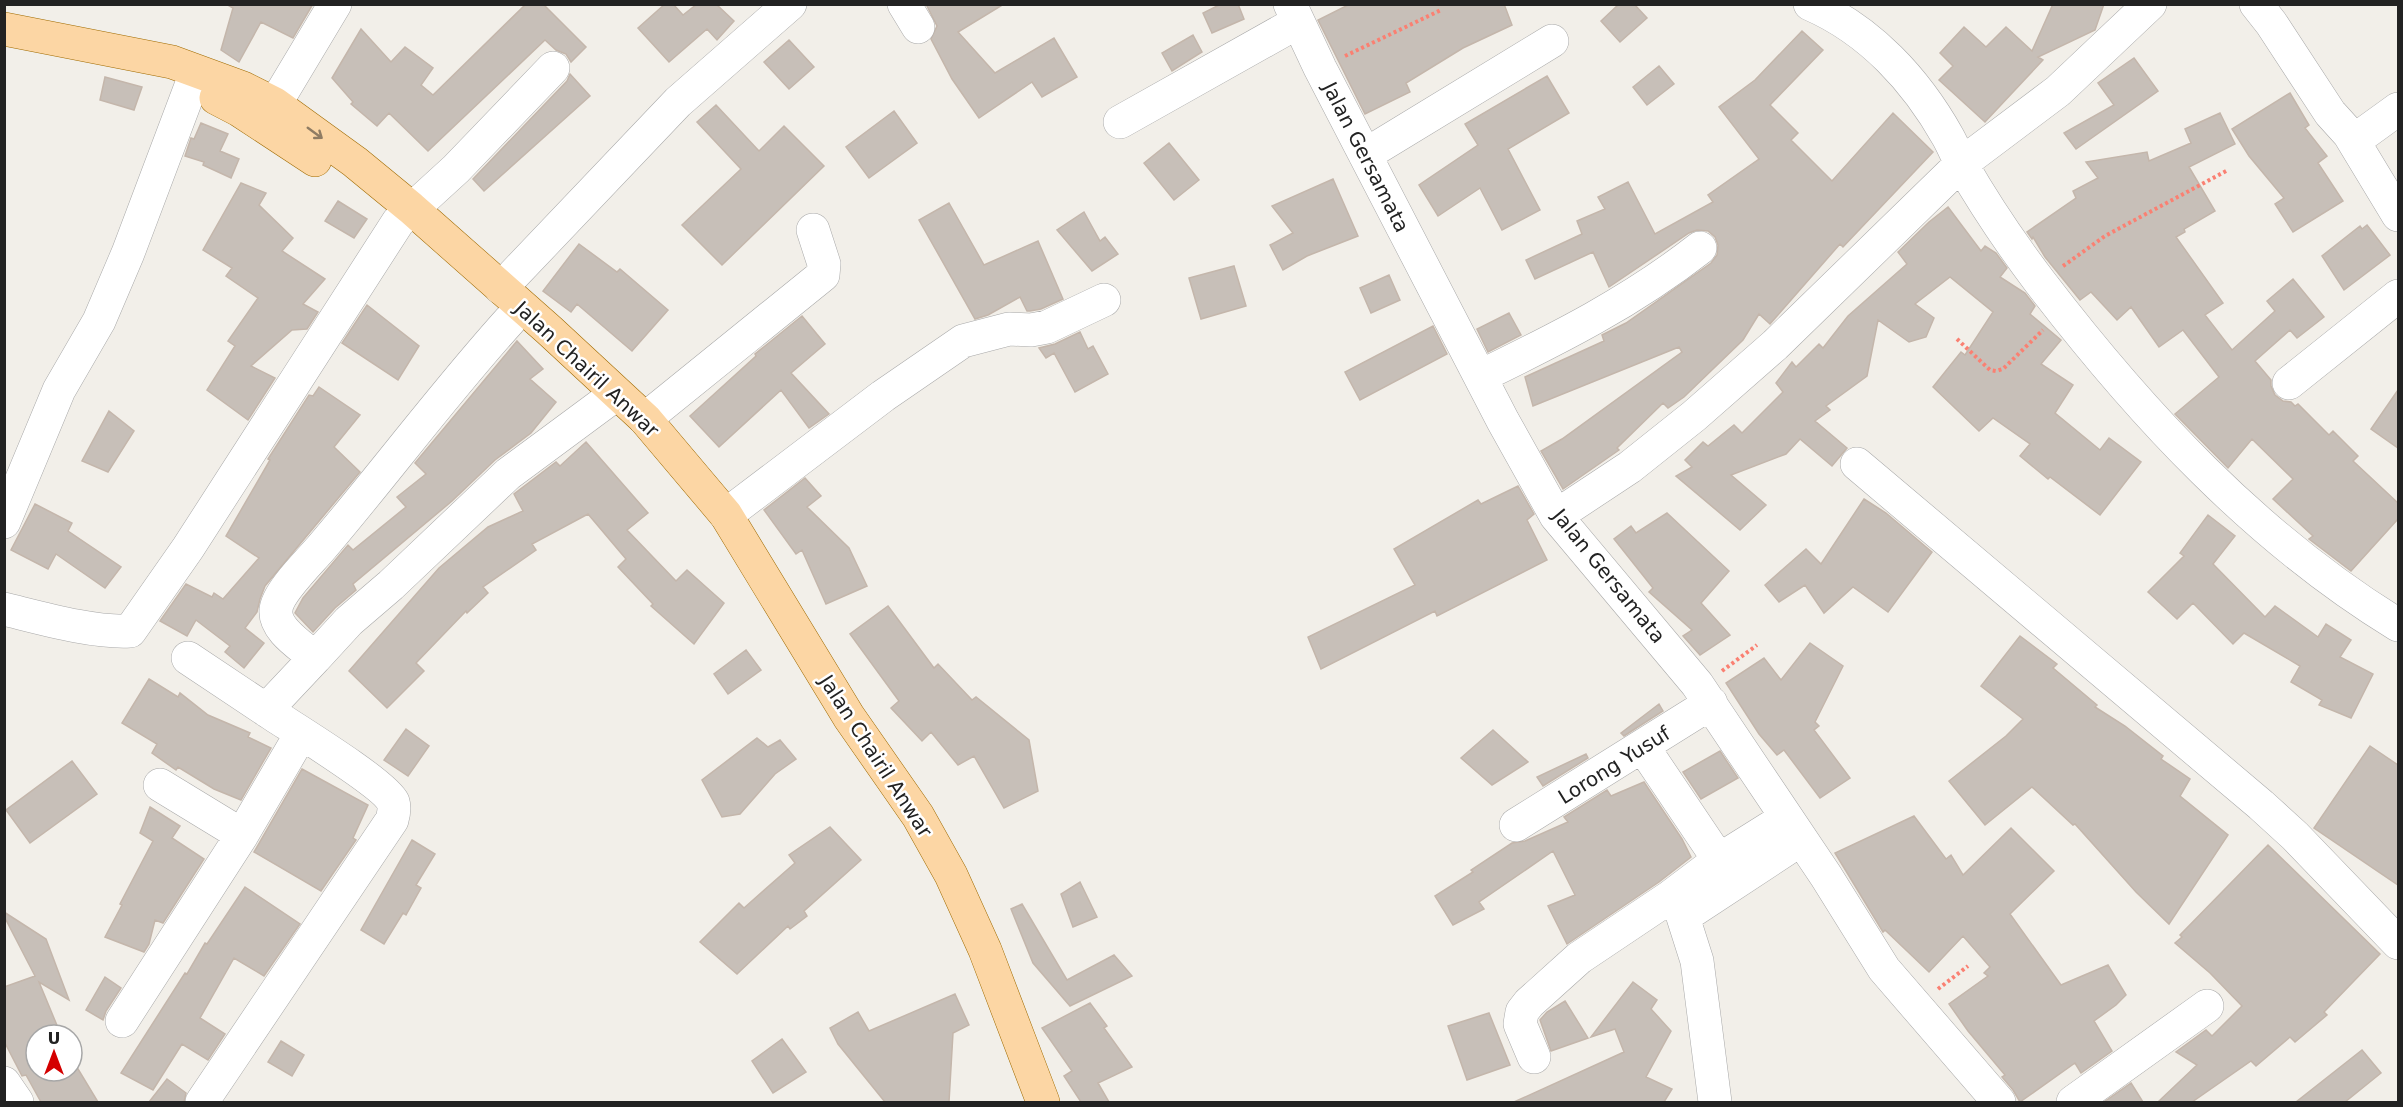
<svg xmlns="http://www.w3.org/2000/svg" width="2403" height="1107" font-family="'DejaVu Sans',sans-serif">
  <rect width="100%" height="100%" fill="#f2efe9"/>
  <path fill="#c7bfb8" stroke="#c4b6ab" stroke-width="1.5" d="M226,4H313L293,38L261,22L239,62L221,50L233,8Z
    M526,4H543L586,47L571,62L566,54L556,50L545,40L428,151L389,113L377,126L351,104L353,102L332,78L361,29L391,62L405,47L433,68L421,85L433,95Z
    M665,4H673L683,15L697,4H716L734,21L717,40L707,29L669,62L638,28Z
    M926,4H1004L958,32L995,73L1054,38L1077,77L1042,97L1032,82L979,118L952,79L931,39L937,26Z
    M1221,4H1238L1244,19L1212,33L1203,13Z
    M1350,4H1504L1512,25L1463,48L1406,83L1410,92L1365,114L1318,20Z
    M1619,4H1634L1647,18L1620,42L1601,21Z
    M2053,4H2104L2095,30L2038,57L2043,60L1985,122L1939,80L1953,66L1940,53L1964,27L1986,47L2006,27L2032,51Z
    M1802,31L1823,50L1770,105L1798,133L1791,140L1832,181L1893,113L1933,152L1843,247L1840,244L1770,324L1759,314L1743,340L1684,397L1668,408L1663,403L1617,448L1619,450L1563,489L1541,451L1562,439L1682,352L1679,347L1533,406L1525,377L1604,341L1602,335L1626,323L1711,263L1717,255L1718,245L1715,237L1708,231L1697,230L1689,233L1609,287L1593,252L1535,279L1526,260L1582,234L1577,221L1605,209L1598,197L1628,182L1655,234L1713,202L1708,195L1759,159L1719,107L1755,80Z
    M1193,35L1202,52L1172,71L1162,53Z
    M789,40L814,67L789,89L764,62Z
    M2134,58L2158,91L2076,149L2064,133L2114,105L2098,83Z
    M1659,66L1674,84L1647,105L1633,87Z
    M570,74L590,96L484,191L473,179L567,81Z
    M1547,76L1569,113L1508,149L1540,210L1502,230L1480,188L1438,216L1419,185L1478,145L1465,124Z
    M105,77L142,87L134,110L100,100Z
    M2290,93L2309,125L2305,128L2327,156L2318,163L2343,201L2293,232L2275,204L2284,198L2249,156L2232,129Z
    M716,105L759,151L784,126L824,166L722,265L682,225L741,169L697,122Z
    M894,111L917,143L869,178L846,147Z
    M2220,113L2235,144L2189,167L2215,211L2184,229L2185,232L2176,237L2223,303L2205,315L2232,350L2275,311L2267,301L2293,279L2324,317L2297,338L2290,330L2255,361L2271,380V386L2275,395L2283,401L2291,402L2295,406L2298,404L2329,435L2333,431L2358,456L2353,461L2398,503V519L2351,571L2309,539L2313,536L2273,499L2293,479L2252,439L2228,468L2175,414L2219,377L2183,330L2159,347L2131,307L2117,320L2091,292L2080,300L2045,257L2033,237L2032,239L2027,232L2076,198L2073,191L2098,178L2086,162L2147,152L2149,161L2191,143L2185,129Z
    M201,123L228,134L220,151L239,159L231,178L203,165L204,162L185,156L191,138L194,139Z
    M1169,143L1199,180L1174,200L1144,163Z
    M1333,179L1358,236L1307,256L1283,270L1270,245L1293,233L1272,206Z
    M241,183L266,193L259,205L293,238L282,251L325,279L303,304L318,312L307,329L292,330L251,366L275,378L248,420L207,390L235,346L228,341L258,298L226,276L232,268L203,250Z
    M338,201L367,219L354,238L325,221Z
    M949,203L984,265L1038,241L1063,299L1041,309L1030,311H1027L1020,297L988,315L975,319L919,220Z
    M1948,207L1981,251L1985,246L1996,253L2007,268L2000,277L2025,293L2035,306L2030,314L2061,340L2041,364L2073,385L2055,413L2100,450L2109,438L2141,462L2100,515L2050,477L2048,479L2020,456L2030,444L1993,418L1979,431L1933,387L1961,352L1965,355L1993,312L1950,277L1915,304L1934,318L1926,337L1909,342L1878,320L1867,376L1826,406L1830,410L1815,421L1847,448L1832,466L1800,439L1786,454L1731,475L1766,505L1740,530L1676,476L1692,467L1685,460L1703,442L1708,446L1734,425L1742,433L1783,392L1776,383L1792,362L1796,367L1819,344L1823,348L1848,316L1907,264L1898,252L1929,222Z
    M1084,212L1100,241L1105,237L1118,254L1092,271L1057,230Z
    M2367,225L2390,255L2344,290L2322,256L2360,226L2362,229Z
    M579,244L617,272L620,269L668,310L632,351L577,304L571,312L543,291Z
    M1234,266L1246,306L1201,319L1189,278Z
    M1389,275L1400,300L1371,313L1360,288Z
    M367,305L419,346L398,380L342,343Z
    M1509,313L1521,335L1488,352L1477,329Z
    M802,316L825,344L791,373L829,414L809,428L781,390L719,447L690,416L756,356L755,354Z
    M1433,326L1447,354L1360,400L1345,372Z
    M1080,332L1088,349L1093,346L1108,374L1075,392L1054,353L1046,358L1039,348L1055,344Z
    M517,341L543,369L530,379L556,402L531,433L495,460L452,501L353,584L356,590L335,608L313,632L295,613L303,598L348,545L353,550L406,507L397,497L426,474L415,463Z
    M319,387L360,415L334,447L360,472L265,586L260,599L257,612L245,628L264,643L244,668L225,652L230,646L196,620L187,636L160,621L186,584L212,597L214,593L223,599L259,558L226,536L270,460L268,459L309,395L313,396Z
    M2398,390V448L2371,429Z
    M109,411L134,431L108,472L82,461Z
    M586,442L648,513L627,530L676,581L687,570L724,603L694,644L651,606L653,604L618,567L626,559L588,514L532,544L536,550L483,587L488,593L467,613L466,611L416,663L424,671L387,708L349,671L439,568L488,527L523,511L514,494L556,462L560,466Z
    M805,478L821,496L807,507L849,548L867,586L826,604L802,550L796,554L764,510Z
    M1518,486L1534,514L1527,520L1547,560L1437,616L1435,611L1321,669L1308,637L1415,585L1394,549L1478,500L1481,504Z
    M1864,499L1886,513L1932,552L1888,612L1853,587L1824,613L1805,585L1779,602L1765,585L1806,549L1821,564Z
    M35,504L72,523L68,531L121,567L105,588L56,554L48,569L11,550Z
    M1667,513L1729,571L1701,603L1730,635L1700,655L1683,636L1692,630L1649,592L1653,588L1614,539L1631,526L1636,533Z
    M2208,515L2235,536L2213,564L2265,617L2275,606L2318,637L2326,624L2351,640L2340,657L2373,674L2351,718L2319,705L2322,700L2291,682L2300,666L2244,633L2233,644L2193,603L2177,619L2148,592L2184,556L2180,553Z
    M888,606L934,668L938,664L972,700L976,697L1029,740L1038,791L1004,808L974,756L958,765L931,732L922,741L891,708L899,701L850,634Z
    M2020,636L2057,664L2053,668L2097,705L2095,707L2125,726L2163,756L2161,759L2190,779L2180,796L2228,835L2169,924L2136,892L2075,824L2073,825L2032,787L1985,825L1949,781L2006,736L2023,719L1981,686Z
    M1810,643L1843,666L1815,722L1819,726L1814,730L1850,778L1820,798L1784,750L1777,755L1759,734L1726,683L1764,658L1781,680Z
    M746,650L761,670L728,694L714,674Z
    M149,679L178,697L180,693L208,715L250,733L248,737L271,748L241,800L214,789L178,767L176,770L152,753L157,744L122,723Z
    M1659,704L1663,711L1624,736L1621,733Z
    M406,729L429,746L408,776L384,760Z
    M1493,730L1528,762L1492,785L1461,758Z
    M757,738L768,747L780,740L796,759L775,774L740,814L722,817L702,780Z
    M2370,746L2398,765V885L2314,828Z
    M1720,751L1738,778L1701,799L1683,772Z
    M1586,754L1588,758L1543,786L1537,777Z
    M72,761L97,794L30,843L6,810Z
    M302,769L368,805L353,838L356,840L321,891L254,852Z
    M1644,782L1682,839L1691,857L1659,882L1567,944L1548,906L1575,895L1553,851L1479,902L1484,909L1453,925L1435,896L1473,872L1471,870L1512,843L1525,841L1568,822L1564,817L1607,790L1611,796Z
    M150,807L180,826L172,838L204,859L163,923L155,920L149,944L144,952L105,937L122,905L120,904L153,841L140,833Z
    M1914,816L1946,859L1951,855L1963,875L2011,828L2054,871L2010,914L2061,985L2108,965L2126,995L2116,1005L2094,1021L2112,1051L2081,1073L2075,1063L2020,1102L2013,1090L2002,1077L2005,1075L1968,1031L1949,1004L1988,976L1984,973L1990,967L1963,936L1929,972L1885,930L1883,932L1835,853Z
    M830,827L861,860L804,911L807,916L790,929L788,926L737,974L700,942L739,903L744,908L795,863L789,855Z
    M412,840L435,854L416,885L421,888L406,915L403,913L384,944L361,930Z
    M2268,845L2380,954L2324,1012L2327,1015L2295,1042L2290,1037L2256,1066L2251,1061L2192,1102H2158L2197,1065L2176,1052L2206,1030L2212,1036L2242,1006L2210,973L2175,943L2182,937L2180,935Z
    M1080,882L1097,917L1073,927L1061,894Z
    M245,887L300,924L264,976L234,958L200,1018L225,1034L208,1060L182,1044L153,1090L121,1073L185,973L187,974L205,943L207,944Z
    M1022,904L1067,980L1114,955L1132,976L1070,1006L1033,963L1011,909Z
    M4,912L46,939L69,1000L39,982L61,1035H36V1071H72V1059L98,1102H41L26,1075L22,1076L4,1041V987L35,976L4,916Z
    M105,977L121,988L106,1011L103,1020L86,1010Z
    M1633,982L1657,1000L1651,1009L1671,1031L1646,1077L1672,1089L1664,1102H1514L1624,1052L1615,1029L1591,1037Z
    M955,994L969,1025L953,1033L949,1102H885L838,1044L830,1028L858,1012L869,1031Z
    M1565,1001L1588,1038L1551,1051L1540,1020L1547,1012Z
    M1090,1003L1107,1026L1104,1028L1132,1067L1098,1083L1109,1102H1081L1064,1076L1072,1071L1042,1028Z
    M1489,1013L1510,1065L1467,1080L1448,1026Z
    M782,1039L806,1072L773,1093L752,1061Z
    M281,1041L304,1055L292,1076L268,1062Z
    M2362,1050L2381,1073L2345,1102H2296Z
    M167,1079L186,1093L184,1102H149Z
    M2131,1083L2143,1102H2104Z"/>
  <g fill="none" stroke-linecap="round" stroke-linejoin="round">
    <g stroke="#a9a9a9" stroke-width="34">
      <path id="minor" d="M904,4L918,27
        M1290,4L1320,68L1503,421L1556,516L1697,684L1826,876L1884,969L1999,1102
        M1810,4C1870,30 1916,80 1948,137C1953,146 1957,156 1962,165C1985,205 2012,245 2040,282C2141,414 2256,538 2398,625
        M2256,4L2271,23L2330,113L2349,134L2398,215
        M275,104L335,4
        M1120,122L1298,22
        M2349,134L2362,135L2398,109
        M1365,155L1552,41
        M501,288L678,102L790,4
        M510,320C444,393 385,473 321,548C309,562 277,593 276,610C274,630 302,646 315,658L349,621L391,585L508,474L608,400
        M1481,376C1559,338 1631,302 1700,248
        M2289,383L2398,296
        M645,419L823,275L824,264L813,230
        M1857,464L2261,805L2295,836L2398,943
        M726,515L883,396L963,341L1009,329L1031,330L1047,327L1104,300
        M1556,516L1630,467L1694,416L1775,345L1961,164L2058,91L2150,4
        M4,522L59,390L99,321L128,253L191,86
        M4,609C41,618 93,633 130,631L188,548L398,222L456,169L553,68
        M188,658L266,710
        M1643,747L1719,860
        M160,785L242,835
        M1516,825L1711,703
        M122,1021L242,835L301,734
        M1534,1057L1520,1024L1522,1012L1529,1003L1579,958L1670,897L1719,860L1786,818
        M4,1083L17,1102
        M202,1102L392,820C394,813 395,808 393,802C384,783 288,725 266,710L315,658
        M1715,1102L1697,961L1683,917L1800,840
        M2073,1102L2207,1006"/>
    </g>
    <g stroke="#a06b00" stroke-width="34">
      <path id="major" d="M4,29L172,62L243,88L275,104L355,162L411,208L549,330L645,419L726,515L849,717L918,816L951,875L985,950L1043,1102
        M216,98L239,110L315,160"/>
    </g>
    <path stroke="#fa8072" stroke-width="4" stroke-dasharray="3 3" stroke-linecap="butt" d="M1345,56L1441,10
      M2063,266L2105,236L2228,170
      M1957,339L1990,370L1996,371L2003,369L2043,330
      M1722,671L1757,645
      M1938,989L1968,966"/>
    <use href="#minor" stroke="#fff" stroke-width="33"/>
    <use href="#major" stroke="#fcd6a4" stroke-width="33"/>
  </g>
  <defs><path id="oneway-shaft" d="M-6 0H5M1.5-3L5.5 0L1.5 3" fill="none" stroke-width="1.6" stroke-linecap="round" stroke-linejoin="round" transform="scale(1.5)"/></defs>
  <use stroke="#8f7c63" href="#oneway-shaft" transform="translate(315 133) rotate(36)"/>
  <g text-anchor="middle" dominant-baseline="central" stroke-width="5" stroke-linejoin="round" paint-order="stroke">
    <g font-size="20" fill="#222" stroke="#fff">
      <text transform="translate(1366 157) rotate(63)">Jalan Gersamata</text>
      <text transform="translate(587 369) rotate(43)">Jalan Chairil Anwar</text>
      <text transform="translate(1609 576) rotate(51)">Jalan Gersamata</text>
      <text transform="translate(876 756) rotate(57)">Jalan Chairil Anwar</text>
      <text transform="translate(1614 765) rotate(-32)">Lorong Yusuf</text>
    </g>
  </g>
  <rect width="2403" height="1107" fill="none" stroke="#222222" stroke-width="12"/>
  <g transform="translate(54 1053)"><circle r="28" fill="#ffffff" stroke="#a7a7a7" stroke-width="1.5"/>
  <path d="M0-4.5L10 22L0 15L-10 22Z" fill="#d40000"/>
  <text y="-9" font-size="16" font-weight="bold" text-anchor="middle" fill="#222222">U</text>
  </g>
</svg>
